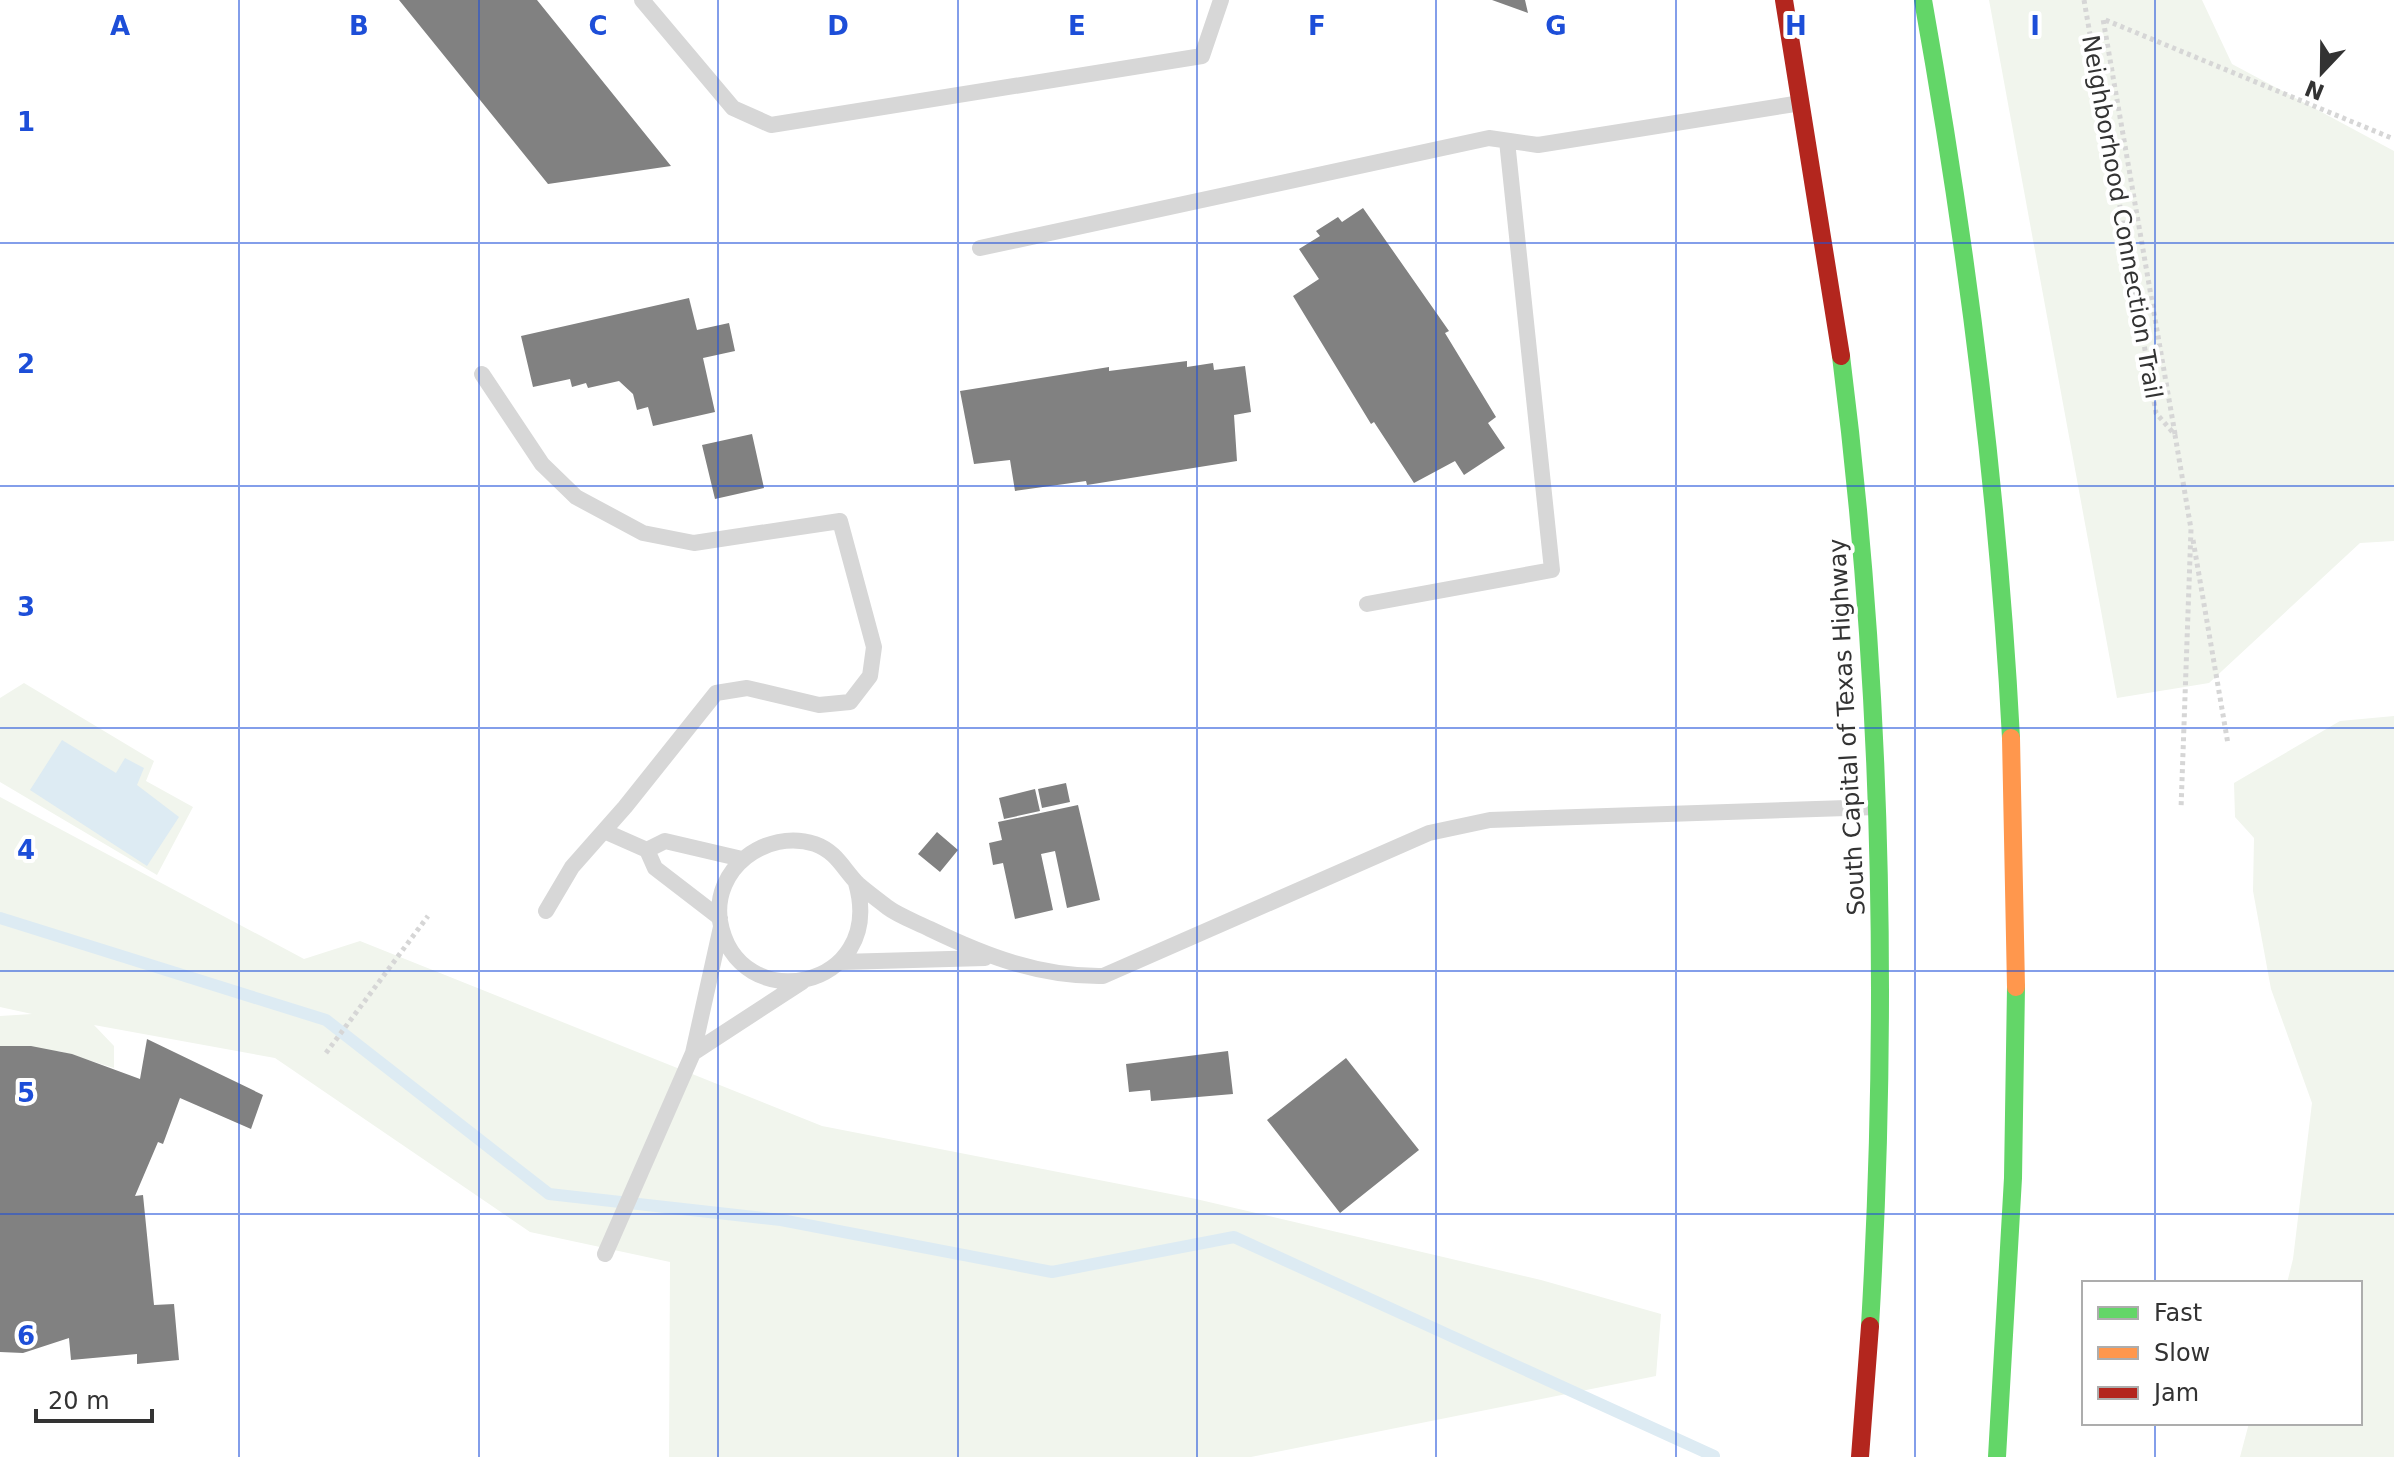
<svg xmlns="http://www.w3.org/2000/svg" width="2394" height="1457" font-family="'DejaVu Sans',sans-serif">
  <rect width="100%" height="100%" fill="#fff"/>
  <path fill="#f1f5ed" d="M1989,0H2202L2232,64L2394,151V541L2360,543L2209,683L2117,698Z
    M24,683L154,761L146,781L193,807L157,875L0,782V698Z
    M2394,716V1457H2240L2249,1423H2360V1283H2287L2293,1259L2312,1103L2271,989L2253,891L2254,838L2235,817L2234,783L2340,721Z
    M0,797L304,959L360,941L822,1126L1196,1199L1541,1280L1661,1314L1656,1376L1251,1457H669L670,1262L530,1232L275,1058L94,1025L114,1046V1068L59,1051L0,1050V1016L32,1014L0,1007Z"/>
  <path fill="#ddebf3" d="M62,740L116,773L125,758L144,768L137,785L179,817L147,866L30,790Z"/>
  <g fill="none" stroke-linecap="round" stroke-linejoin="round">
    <path stroke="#ddebf3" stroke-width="12" d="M0,918L326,1020L549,1194L781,1220L1052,1272L1234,1237L1714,1456"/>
  </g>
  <path fill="#818181" d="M399,0H537L671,166L548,184Z
    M1492,0H1525L1528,13Z
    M1363,208L1449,331L1445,333L1496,417L1488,423L1505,448L1464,475L1455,461L1414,483L1374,422L1371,424L1293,296L1319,279L1299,249L1320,236L1316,231L1338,217L1342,222Z
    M689,298L697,330L729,323L735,351L703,358L715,412L653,426L648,407L637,410L633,394L619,381L588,388L586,383L572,387L570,379L533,387L521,336Z
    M1187,361V367L1213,363L1214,370L1245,366L1251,412L1234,415L1237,461L1087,485L1086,481L1015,491L1010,460L974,464L960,391L1109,367V371Z
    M752,434L764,488L715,499L702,445Z
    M1066,783L1070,802L1042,808L1038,789Z
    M1035,789L1040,811L1004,819L999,798Z
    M1078,805L1100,900L1067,908L1055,851L1041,854L1053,910L1015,919L1003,863L993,865L989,843L1002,840L998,822Z
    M937,832L958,850L940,872L918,854Z
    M147,1039L263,1095L251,1129L180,1098L163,1144L158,1142L135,1196L143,1195L154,1305L174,1304L179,1360L137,1364V1354L71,1360L69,1338L23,1353L0,1352V1046H31L72,1054L140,1079Z
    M1228,1051L1233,1094L1151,1101L1150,1090L1129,1092L1126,1064Z
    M1346,1058L1419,1150L1340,1213L1267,1120Z"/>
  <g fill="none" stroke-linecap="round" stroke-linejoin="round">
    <path stroke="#d6d6d6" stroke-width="5" stroke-dasharray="4 4" stroke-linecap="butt" d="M2084,0L2156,413L2175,435L2191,529L2181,809
      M2175,434L2103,19L2394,139
      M2193,540L2228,744
      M326,1053L428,916"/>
    <path stroke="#d7d7d7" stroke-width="16" d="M642,0L733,108L771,125L1202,56L1221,0
      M980,248L1489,138L1538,145L1801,103
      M482,374L542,464L576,497L643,533L694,543L840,521L874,647L870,676L850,702L819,705L747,688L716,693L625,807L572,867L546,911
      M1367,604L1552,570L1507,141
      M604,831L647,850L655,868L720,918
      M647,850L665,841L742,859
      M856,883C887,991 737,1019 720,921C712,869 766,828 815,844C837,852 843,869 858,884C867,892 877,899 887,907C899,916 916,922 930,929C986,956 1040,977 1103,976L1429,833L1490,820L1877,807
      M841,962L985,958
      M693,1053L802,982
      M605,1254L693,1053L721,927"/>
    <path stroke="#63d668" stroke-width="18" d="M1923,0C1967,246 1998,488 2011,738
      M1841,356C1882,678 1889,1001 1870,1326
      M1997,1457L2013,1178L2016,987"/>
    <path stroke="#ff974d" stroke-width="18" d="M2011,738L2016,987"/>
    <path stroke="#b3261e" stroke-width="18" d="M1784,0L1841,356
      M1860,1457L1870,1326"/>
  </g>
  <path fill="none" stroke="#1d4ed8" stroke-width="2" stroke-opacity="0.55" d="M239,0V1457M479,0V1457M718,0V1457M958,0V1457M1197,0V1457M1436,0V1457M1676,0V1457M1915,0V1457M2155,0V1283M0,243H2394M0,486H2394M0,728H2394M0,971H2394M0,1214H2394M2155,1423V1457"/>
  <g text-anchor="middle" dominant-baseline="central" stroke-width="8" stroke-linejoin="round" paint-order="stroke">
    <g font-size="24" fill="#333" stroke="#fff">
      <text transform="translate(2122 217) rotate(80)">Neighborhood Connection Trail</text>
      <text transform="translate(1847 727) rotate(-93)">South Capital of Texas Highway</text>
    </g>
  </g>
  <g font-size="26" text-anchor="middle" font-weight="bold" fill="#1d4ed8" stroke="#fff" stroke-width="8" stroke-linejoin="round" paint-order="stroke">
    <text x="120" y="35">A</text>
    <text x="359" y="35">B</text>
    <text x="598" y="35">C</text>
    <text x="838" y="35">D</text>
    <text x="1077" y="35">E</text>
    <text x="1317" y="35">F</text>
    <text x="1556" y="35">G</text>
    <text x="1796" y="35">H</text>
    <text x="2035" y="35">I</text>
    <text x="26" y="131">1</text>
    <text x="26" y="373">2</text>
    <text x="26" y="616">3</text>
    <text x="26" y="859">4</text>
    <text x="26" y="1102">5</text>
    <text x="26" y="1345">6</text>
  </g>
  <rect x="2082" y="1281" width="280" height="144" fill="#ffffff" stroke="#adadad" stroke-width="2"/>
  <rect x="2098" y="1307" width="40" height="12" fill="#63d668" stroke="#adadad" stroke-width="2"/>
  <text x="2154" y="1321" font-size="24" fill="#333333">Fast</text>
  <rect x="2098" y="1347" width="40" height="12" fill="#ff974d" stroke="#adadad" stroke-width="2"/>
  <text x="2154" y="1361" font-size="24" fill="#333333">Slow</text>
  <rect x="2098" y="1387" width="40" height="12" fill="#b3261e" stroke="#adadad" stroke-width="2"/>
  <text x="2154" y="1401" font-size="24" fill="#333333">Jam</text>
  <g transform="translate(2322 72) rotate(202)" stroke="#ffffff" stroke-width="6" paint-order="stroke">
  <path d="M0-6L14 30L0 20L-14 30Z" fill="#333333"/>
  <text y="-12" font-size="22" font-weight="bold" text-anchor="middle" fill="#333333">N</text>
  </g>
  <path d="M36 1409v12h116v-12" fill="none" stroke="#333333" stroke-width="4"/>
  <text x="48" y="1409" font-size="24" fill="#333333" stroke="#ffffff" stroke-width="6" paint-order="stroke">20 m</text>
</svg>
